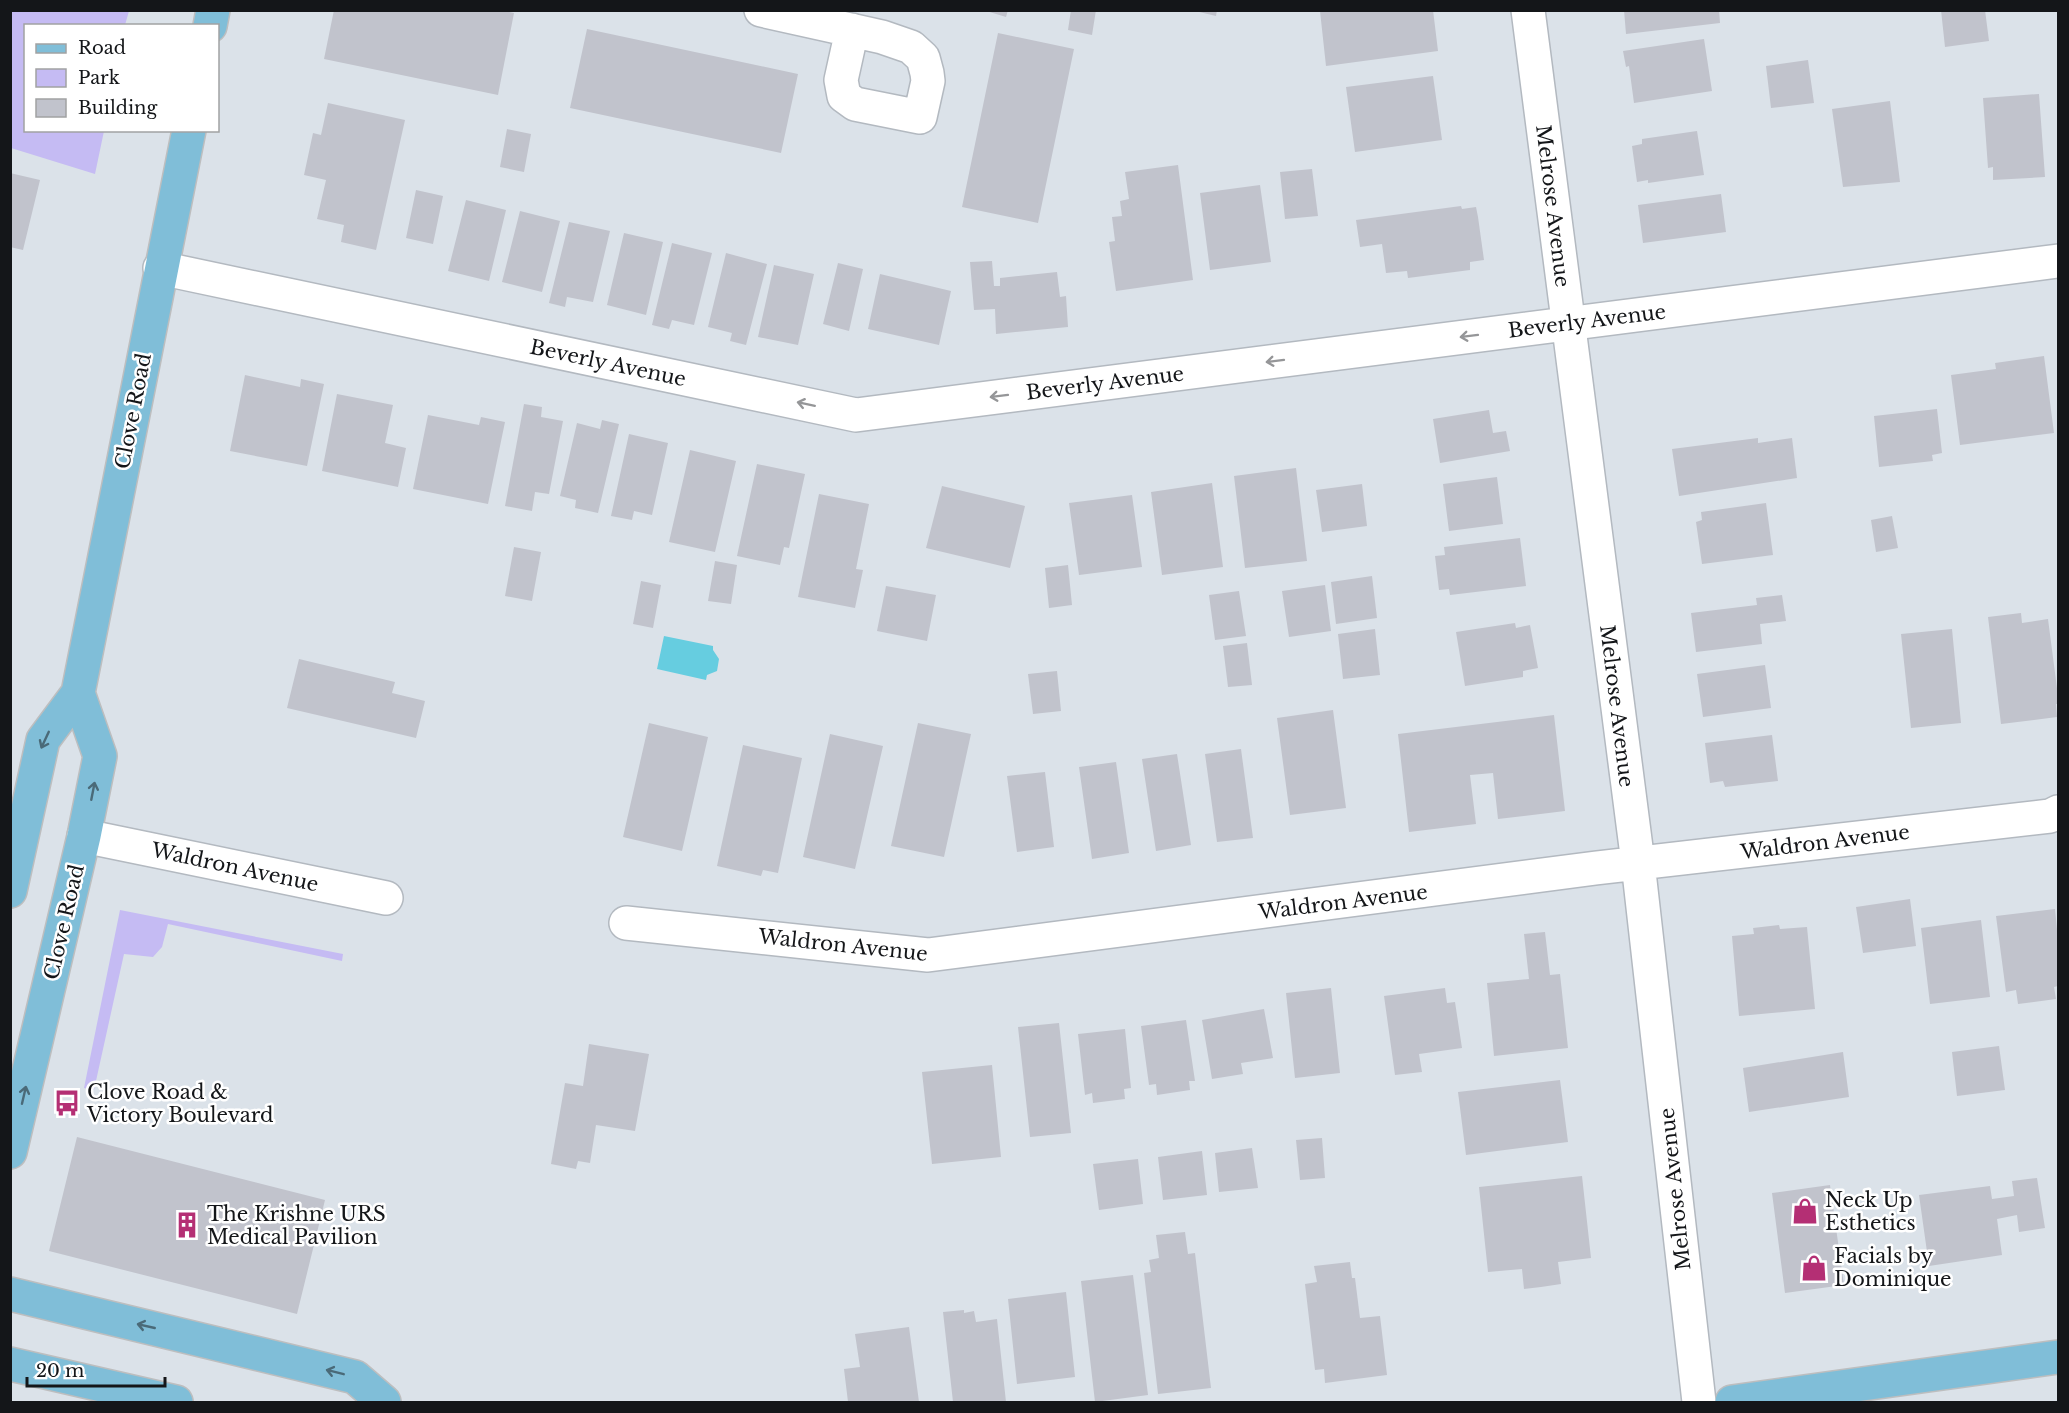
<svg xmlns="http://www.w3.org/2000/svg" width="2069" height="1413" font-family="'Libre Baskerville',serif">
  <rect width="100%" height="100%" fill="#dbe2e9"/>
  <path fill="#c5bbf3" d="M10,11H129L125,25L26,26V130L104,131L95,174L11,148Z
    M120,910L343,954L342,961L168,924L162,947L153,957L124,954L94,1090L84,1088Z"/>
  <path fill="#66cde0" d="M664,636L713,646V650L719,659L717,671L707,675L706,680L657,669Z"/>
  <path fill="#c1c3cc" d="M334,10H500L514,13L498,95L324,59Z
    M983,10H1008L1006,17Z
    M1071,10H1096L1092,35L1068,30Z
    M1191,10H1217L1216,16Z
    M1433,10L1438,51L1326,66L1320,11Z
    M1624,10H1719L1720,23L1626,34Z
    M1941,10H1985L1989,41L1945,47Z
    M587,29L798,74L781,153L570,108Z
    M998,33L1074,49L1038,223L962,207Z
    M1704,39L1712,91L1634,103L1629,66L1626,67L1623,51Z
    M1808,60L1814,103L1771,108L1766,66Z
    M1433,76L1442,140L1355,152L1346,87Z
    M2039,94L2045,177L1993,180V167L1988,168L1983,98Z
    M1890,101L1900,182L1843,187L1832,109Z
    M328,103L405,120L376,250L341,242L344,225L317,219L326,180L304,175L313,133L321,135Z
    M507,129L531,134L524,172L500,167Z
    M1697,131L1704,175L1648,183V180L1637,182L1632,146L1642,144V139Z
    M1178,165L1193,280L1116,291L1109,242L1115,241L1112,217L1122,216L1120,201L1129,199L1125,172Z
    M1312,169L1318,216L1285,219L1280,172Z
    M10,173L40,180L23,250L10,247Z
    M1260,185L1271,262L1210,270L1200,193Z
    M416,190L443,196L433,244L406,238Z
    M1721,194L1726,232L1643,243L1638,205Z
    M466,200L506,210L489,281L448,271Z
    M1461,206L1462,209L1476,207L1478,217L1484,260L1470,262V270L1408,278L1407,271L1386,273L1382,244L1360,247L1356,220Z
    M520,211L560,221L542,292L502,282Z
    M569,222L610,231L593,302L567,297L565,307L549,303Z
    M624,233L663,242L646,315L607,305Z
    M672,243L712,253L694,325L672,320L669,329L652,325Z
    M726,253L767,264L746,345L730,341L732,333L708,327Z
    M992,261L994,286H1000V278L1057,272L1060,297L1066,296L1068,327L996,334L995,309L974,310L970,262Z
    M838,263L863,269L849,331L823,324Z
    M774,265L814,274L798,345L758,337Z
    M880,274L951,291L939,345L868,329Z
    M2044,356L2054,433L1960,445L1951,375L1996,369L1995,363Z
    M245,375L300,387L301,379L324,384L307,466L230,451Z
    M337,394L393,405L385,443L406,448L398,487L322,471Z
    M524,404L542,407L541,417L563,421L549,494L535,492L532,511L505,506Z
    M1937,409L1942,453L1932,455L1933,461L1879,467L1874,416Z
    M1489,410L1493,433L1506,431L1510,451L1440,463L1433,419Z
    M428,415L479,425L481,417L505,422L488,504L413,489Z
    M602,420L619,424L598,513L575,508L576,500L560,496L577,423L600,429Z
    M629,434L668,443L652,515L634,511L632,520L611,516Z
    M1758,438V443L1792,438L1797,478L1679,496L1672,449Z
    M690,450L736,461L715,552L669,542Z
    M757,464L805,474L789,548L784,547L780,565L737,556Z
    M1296,468L1307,561L1245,568L1234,476Z
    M1497,477L1503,524L1449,531L1443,484Z
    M1212,483L1223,567L1162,575L1151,492Z
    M1362,484L1367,526L1322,532L1316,490Z
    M942,486L1025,506L1010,568L926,548Z
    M819,494L869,504L856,569L863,570L855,608L798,597Z
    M1132,495L1142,567L1079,575L1069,503Z
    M1766,503L1773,555L1702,564L1696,522L1702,520L1701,512Z
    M1892,516L1898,548L1876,552L1871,520Z
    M1520,538L1526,586L1450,595L1449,589L1439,590L1435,556L1445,555L1444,547Z
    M514,547L541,552L532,601L505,596Z
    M715,561L737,565L731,604L708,601Z
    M1068,565L1072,605L1049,608L1045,568Z
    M1372,576L1377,618L1336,624L1331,582Z
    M641,581L661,585L653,628L633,624Z
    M1325,585L1331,631L1289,637L1282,591Z
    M886,586L936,595L927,641L877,631Z
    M1239,591L1246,636L1215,640L1209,595Z
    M1782,595L1786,621L1760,624L1762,644L1696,652L1691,613L1757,605L1756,598Z
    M2021,613L2022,623L2048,619L2058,696V704H2056L2057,717L2001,724L1988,617Z
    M1515,623L1516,628L1530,625L1538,668L1523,671V677L1465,686L1456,632Z
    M1375,629L1380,675L1343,679L1338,634Z
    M1952,629L1961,723L1911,728L1901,634Z
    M1247,643L1252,685L1228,687L1223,646Z
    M299,659L395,682L392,693L425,701L416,738L287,708Z
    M1765,665L1771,708L1703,717L1697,674Z
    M1057,671L1061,711L1033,714L1028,674Z
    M1333,710L1346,808L1290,815L1277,718Z
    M1554,715L1565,811L1498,819L1493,773L1470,775L1476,824L1409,832L1398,734Z
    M649,723L708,737L682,851L623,837Z
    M918,723L971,734L944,857L891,846Z
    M830,734L883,746L855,869L803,857Z
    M1772,735L1778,781L1725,787L1723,781L1710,783L1705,743Z
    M743,745L802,758L778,873L763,870L761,876L717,866Z
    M1241,749L1253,838L1217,842L1205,754Z
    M1177,754L1191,845L1156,851L1142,759Z
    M1116,762L1129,853L1092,859L1079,767Z
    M1045,772L1054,847L1017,852L1007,776Z
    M1910,899L1916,946L1863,953L1856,907Z
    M2055,909L2058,940V986L2054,987L2056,999L2018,1004L2016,990L2006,992L1996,916Z
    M1981,920L1990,997L1930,1004L1921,928Z
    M1779,925L1780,929L1807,927L1815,1009L1739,1016L1732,936L1754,934L1753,928Z
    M1545,932L1550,975L1560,974L1568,1048L1494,1056L1487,983L1529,979L1524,934Z
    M1331,988L1340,1073L1295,1078L1286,993Z
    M1445,988L1447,1003L1455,1002L1462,1048L1419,1054L1422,1072L1395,1075L1384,996Z
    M1264,1009L1273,1058L1241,1063L1243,1074L1212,1079L1202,1020Z
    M1186,1020L1195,1081H1189L1190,1090L1157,1095L1156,1084L1149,1085L1141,1026Z
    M1059,1023L1071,1133L1030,1137L1018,1027Z
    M1125,1029L1131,1088L1124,1089L1125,1099L1093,1103L1092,1093L1085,1095L1078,1034Z
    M589,1044L649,1054L635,1131L596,1125L590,1163L578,1161L576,1169L551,1164L565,1083L583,1086Z
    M1999,1046L2005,1090L1957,1096L1952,1052Z
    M1843,1052L1849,1097L1749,1112L1743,1068Z
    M992,1065L1001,1157L932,1164L922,1072Z
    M1560,1080L1568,1142L1466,1155L1458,1092Z
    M77,1137L325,1200L297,1314L49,1251Z
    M1322,1138L1325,1178L1300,1180L1296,1140Z
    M1252,1148L1258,1188L1219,1192L1215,1153Z
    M1202,1151L1207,1195L1163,1200L1158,1157Z
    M1138,1159L1143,1204L1099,1210L1093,1164Z
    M1582,1176L1591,1258L1558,1262L1561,1284L1541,1287L1524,1289L1522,1269L1488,1272L1479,1187Z
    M2037,1178L2045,1228L2019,1232L2017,1215L1997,1219L2002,1255L1929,1266L1919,1195L1990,1186L1992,1199L2014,1196L2012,1181Z
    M1830,1185L1844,1285L1785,1293L1772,1193Z
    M1185,1232L1188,1254L1195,1253L1211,1388L1158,1394L1144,1273L1151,1272L1149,1260L1159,1258L1156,1235Z
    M1350,1262L1352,1278H1355L1360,1318L1380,1316L1387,1375L1325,1383L1324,1369L1315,1370L1305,1284L1317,1282L1314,1266Z
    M1133,1275L1148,1395L1095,1402L1081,1281Z
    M1066,1292L1075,1377L1017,1384L1008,1299Z
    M964,1310V1313L974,1311L976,1322L997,1319L1006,1402H953L943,1312Z
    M909,1327L919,1402H848L844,1369L860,1367L855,1334Z"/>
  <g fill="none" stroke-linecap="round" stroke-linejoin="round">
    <g stroke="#b3b9c0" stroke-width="36">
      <path id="minor" d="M761,10L882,37L911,47L923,58L927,73L928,81L920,117L855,104L844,96L841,80L852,30
        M1528,10L1638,863L1699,1402
        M160,268L856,415L2058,261
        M84,836L386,898
        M626,923L928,955L1596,868L2050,816L2058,812"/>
    </g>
    <g stroke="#bdbebf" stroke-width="36">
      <path id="major" d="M210,26L213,10
        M10,891L43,740L78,693L189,130
        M10,1152L84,836L100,756L78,693
        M10,1294L355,1377L384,1402
        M10,1364L176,1402
        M1732,1402L2058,1357"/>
    </g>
    <use href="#minor" stroke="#fff" stroke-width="33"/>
    <use href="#major" stroke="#80bed8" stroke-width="33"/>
  </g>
  <defs><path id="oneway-shaft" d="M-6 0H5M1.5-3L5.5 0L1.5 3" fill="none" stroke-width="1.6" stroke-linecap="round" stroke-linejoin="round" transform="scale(1.5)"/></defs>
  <g stroke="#959698">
    <use href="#oneway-shaft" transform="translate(1469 336) rotate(173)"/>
    <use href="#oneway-shaft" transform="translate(1275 361) rotate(173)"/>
    <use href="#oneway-shaft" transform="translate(999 396) rotate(173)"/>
    <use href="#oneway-shaft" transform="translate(806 404) rotate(-168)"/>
  </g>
  <g stroke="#4a6a78">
    <use href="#oneway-shaft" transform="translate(45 740) rotate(115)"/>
    <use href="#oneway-shaft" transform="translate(93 791) rotate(-79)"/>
    <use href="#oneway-shaft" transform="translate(24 1095) rotate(-77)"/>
    <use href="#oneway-shaft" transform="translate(146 1326) rotate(-167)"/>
    <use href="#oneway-shaft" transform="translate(335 1372) rotate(-166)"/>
  </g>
  <defs>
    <g id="bus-bare" transform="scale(2.07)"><path d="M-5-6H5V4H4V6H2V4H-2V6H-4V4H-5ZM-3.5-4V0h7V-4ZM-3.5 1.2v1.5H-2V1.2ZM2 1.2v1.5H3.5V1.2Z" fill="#b42f74" stroke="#fff" stroke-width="2.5" paint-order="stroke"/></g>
    <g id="shop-bare" transform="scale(2.07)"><path d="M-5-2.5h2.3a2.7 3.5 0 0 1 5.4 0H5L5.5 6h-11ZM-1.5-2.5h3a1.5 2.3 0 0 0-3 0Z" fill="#b42f74" stroke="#fff" stroke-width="2.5" paint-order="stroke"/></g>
    <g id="building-bare" transform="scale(2.07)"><path d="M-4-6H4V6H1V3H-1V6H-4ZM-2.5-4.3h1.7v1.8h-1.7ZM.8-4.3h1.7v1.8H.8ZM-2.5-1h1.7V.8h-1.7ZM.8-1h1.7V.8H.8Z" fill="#b42f74" stroke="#fff" stroke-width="2.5" paint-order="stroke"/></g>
  </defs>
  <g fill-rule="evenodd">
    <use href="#bus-bare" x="67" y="1103"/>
    <use href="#shop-bare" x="1805" y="1211"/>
    <use href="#building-bare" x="187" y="1225"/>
    <use href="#shop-bare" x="1814" y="1268"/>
  </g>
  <g text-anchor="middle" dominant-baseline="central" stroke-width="5" stroke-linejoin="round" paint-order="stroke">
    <g font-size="20" fill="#141619" stroke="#fff">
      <text transform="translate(1553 206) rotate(83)">Melrose Avenue</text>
      <text transform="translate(1587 321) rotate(-7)">Beverly Avenue</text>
      <text transform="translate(608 363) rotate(12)">Beverly Avenue</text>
      <text transform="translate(1105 383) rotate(-7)">Beverly Avenue</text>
      <text transform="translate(133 411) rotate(-79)">Clove Road</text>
      <text transform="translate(1617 706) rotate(83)">Melrose Avenue</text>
      <text transform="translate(1825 842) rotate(-7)">Waldron Avenue</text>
      <text transform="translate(235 867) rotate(12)">Waldron Avenue</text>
      <text transform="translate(1343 902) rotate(-7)">Waldron Avenue</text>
      <text transform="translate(64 922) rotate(-77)">Clove Road</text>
      <text transform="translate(843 945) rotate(6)">Waldron Avenue</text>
      <text transform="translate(1675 1189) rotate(-96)">Melrose Avenue</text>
    </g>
    <g font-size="20" fill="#141619" stroke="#fff" text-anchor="start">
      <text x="87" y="1092">Clove Road &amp;<tspan x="87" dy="23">Victory Boulevard</tspan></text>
      <text x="1825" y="1200">Neck Up<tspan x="1825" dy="23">Esthetics</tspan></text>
      <text x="207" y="1214">The Krishne URS<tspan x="207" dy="23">Medical Pavilion</tspan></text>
      <text x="1834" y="1256">Facials by<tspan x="1834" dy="23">Dominique</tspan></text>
    </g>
  </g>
  <rect width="2069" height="1413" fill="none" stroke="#141619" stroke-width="24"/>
  <rect x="24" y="24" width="195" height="108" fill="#ffffff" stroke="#a1a2a3" stroke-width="1.5"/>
  <rect x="36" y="44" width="30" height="9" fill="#80bed8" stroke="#a1a2a3" stroke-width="1.5"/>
  <text x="78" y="54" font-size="18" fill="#141619">Road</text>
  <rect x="36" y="69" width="30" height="18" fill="#c5bbf3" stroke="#a1a2a3" stroke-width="1.5"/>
  <text x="78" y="84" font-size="18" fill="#141619">Park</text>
  <rect x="36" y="99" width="30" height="18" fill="#c1c3cc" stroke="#a1a2a3" stroke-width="1.5"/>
  <text x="78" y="114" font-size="18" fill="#141619">Building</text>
  <path d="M27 1377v9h138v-9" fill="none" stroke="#141619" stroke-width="3"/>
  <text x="36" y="1377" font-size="18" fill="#141619" stroke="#ffffff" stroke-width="4.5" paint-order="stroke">20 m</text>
</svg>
